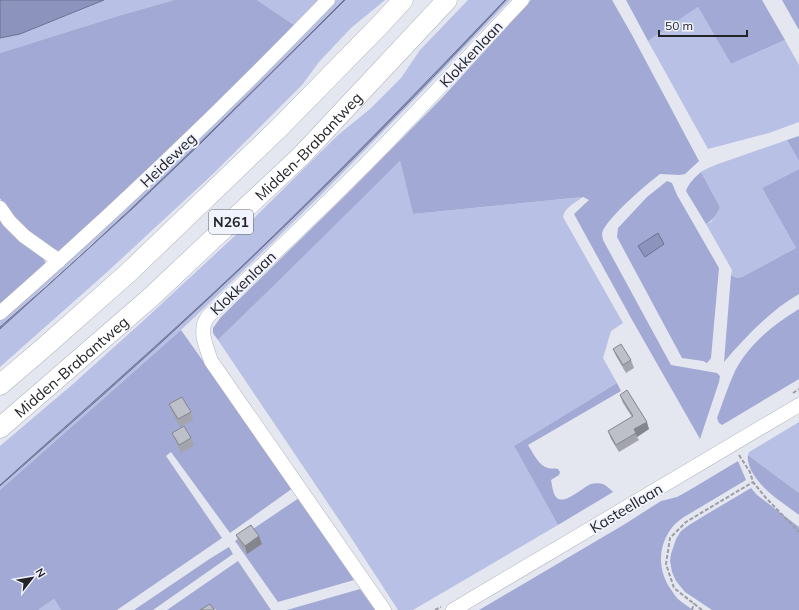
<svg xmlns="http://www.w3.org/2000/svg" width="799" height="610" font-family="Mulish,sans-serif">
  <rect width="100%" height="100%" fill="#e4e6f0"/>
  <path fill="#b9c0e5" d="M104,0H174L118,16L0,53V38L20,34Z
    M257,0H322L297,27Z
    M334,0H344L198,146L113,225L0,327V319Z
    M345,0H385L351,28L334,46L319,62L302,85L213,174L106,273L0,367V329L132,209L201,143Z
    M468,0H505C418,91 331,181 240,268C162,342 80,412 0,485V446L73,384L143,321L253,219L338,135L370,109L401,78L420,50Z
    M506,0H510L407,107L324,192L268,247L181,330L0,490V486C93,404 185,322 274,237C353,160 430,80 506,0Z
    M698,7L731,64L785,40L799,65V122L769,133L708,149L648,41Z
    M787,140L799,161V169L762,188L796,248L742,277L737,278L731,275L732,270L706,224L711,222L720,207L701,172L706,169L718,164Z
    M400,161L413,214L583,197C576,202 564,208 563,217L623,323L611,331L603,358L617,383L514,446L558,525L413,610H398L352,539L218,340L300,260Z
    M799,422V493L748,455L749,452Z
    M54,599L61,610H38Z"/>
  <path fill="#a2a9d4" d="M174,0H257L297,27L195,128L59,251C38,244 11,217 0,198V53L118,16Z
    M531,0H612L632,35L699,161L685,174L680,175L660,174C648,183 603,221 602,234C602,235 603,239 603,240L671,365L717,373L720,376L719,382L700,439L631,318L574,214L589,200L583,197L413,214L400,161L300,260L218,340L213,333V328L221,317L348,193L442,98Z
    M626,0H762L785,40L731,64L698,7L648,41Z
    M782,0H799V30Z
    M799,136V161L787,140Z
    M799,169V294C771,310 745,337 724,362L731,275L737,278L742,277L781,256L796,248L762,188Z
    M701,172L720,207C717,214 712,221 706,224L686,191C689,183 695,177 701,172Z
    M667,181L672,183L677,195L719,268L711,358L707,363L703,361L682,358L617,237L618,228L647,197Z
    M0,217L44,259L45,262V266L0,307Z
    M799,309V379L722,425L719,423L717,418C723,402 728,386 735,371C749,344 773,325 799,309Z
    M181,330L293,488L230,533L171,452L166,456L222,538L117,610H61L54,599L38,610H0V490Z
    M617,383L621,391L528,445C533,453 539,466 548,468C551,469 555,468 558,469L560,472L559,475L551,480C552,485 553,495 557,498C565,505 583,487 591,484C594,483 600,483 603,484C607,486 610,489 613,492L558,525L514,446Z
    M748,455L799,493V515C782,502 761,490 751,470C749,465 747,460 748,455Z
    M738,461L746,480L684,517C680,520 677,522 674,525C657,545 657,571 672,591C674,594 676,597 678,599C682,603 688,606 693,610H479L625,524L661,501L677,497L688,491Z
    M751,488L757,495L799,527V610H712L685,592L676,581L672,572L670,561L671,554L676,539L681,531L689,525L707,514Z
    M299,498L354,580L278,602L235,541Z
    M229,547L233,554L153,610H134L211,558Z
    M238,561L271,610H216V609L214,610H167Z
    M360,589L375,610H287Z"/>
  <path fill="#8c93bd" stroke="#6c7290" d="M0,0H104L20,34L0,38Z
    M344,0H345L201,143L132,209L0,329V327C120,224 232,112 344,0Z
    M505,0H506C409,104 309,205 205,302C138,365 69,425 0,486V485C80,413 162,342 240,268C331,181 418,91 505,0Z
    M658,233L664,244L645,257L638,246Z"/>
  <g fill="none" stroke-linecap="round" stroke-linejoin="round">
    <g stroke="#b2b4bf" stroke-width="15">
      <path id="minor" d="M0,208L9,221L24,236L59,261
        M0,313C114,213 223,109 328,0
        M384,610L211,361C207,348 198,331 207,318C209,315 213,312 216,309C266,261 317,213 366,164C419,110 470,55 522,0
        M453,610L799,405"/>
    </g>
    <g stroke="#b2b4bf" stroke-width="21">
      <g id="highway">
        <path d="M0,385L41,350L128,273L279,128L380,25L403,0"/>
        <path id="s1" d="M0,428L150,298L302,155L447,0"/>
      </g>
    </g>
    <path stroke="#9c9da5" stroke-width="2" stroke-dasharray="4 2" stroke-linecap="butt" d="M793,393L799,389
      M739,455L750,472L753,482L766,498L799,532
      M435,610L441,607
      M692,610L694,603
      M702,610L674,588L666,564L670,538L686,522L753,482"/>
    <use href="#minor" stroke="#fff" stroke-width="14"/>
    <use href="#highway" stroke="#fff" stroke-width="20"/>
  </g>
  <path fill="#a3a4ad" d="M613,349L631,360L634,368L626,373L616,356Z
    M620,395L649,429L637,437L639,440L619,452L611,439L608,431L632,417L623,403Z
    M169,404L191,412L193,420L180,427L172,412Z
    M172,433L191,438L194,446L181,453L175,440Z
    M236,535L262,544L247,554L239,543Z"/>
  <path fill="#84868d" d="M647,422L649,429L637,437L634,429Z
    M259,536L262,544L247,554L245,546Z"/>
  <path fill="#bdbfc9" stroke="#84868d" d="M621,344L631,360L623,365L613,349Z
    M627,390L647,422L634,429L636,433L616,445L608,431L633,416L620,395Z
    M182,397L191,412L178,419L169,404Z
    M184,426L191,438L179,445L172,433Z
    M251,525L259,536L245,546L236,535Z
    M210,604L214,610H200Z"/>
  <g text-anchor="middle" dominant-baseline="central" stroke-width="4" stroke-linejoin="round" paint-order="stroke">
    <rect fill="#f1f3fe" stroke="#616268" stroke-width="1" x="209" y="210" width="44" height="24" rx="3"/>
    <g font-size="14" font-weight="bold" fill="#232428">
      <text x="231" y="222">N261</text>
    </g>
    <g font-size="15" fill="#232428" stroke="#f1f3fe">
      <text transform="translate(471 54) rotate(-47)">Klokkenlaan</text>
      <text stroke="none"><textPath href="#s1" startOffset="418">Midden-Brabantweg</textPath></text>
      <text transform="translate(168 160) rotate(-44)">Heideweg</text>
      <text transform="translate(243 283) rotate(-44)">Klokkenlaan</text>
      <text stroke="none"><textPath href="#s1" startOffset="94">Midden-Brabantweg</textPath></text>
      <text transform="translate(626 508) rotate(-31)">Kasteellaan</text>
    </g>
  </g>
  <g transform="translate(32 578) rotate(59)" stroke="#f1f3fe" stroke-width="3" paint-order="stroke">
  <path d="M0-3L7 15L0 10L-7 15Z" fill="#232428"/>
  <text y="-6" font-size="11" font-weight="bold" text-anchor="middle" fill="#232428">N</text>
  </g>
  <path d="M659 30v6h88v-6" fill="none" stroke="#232428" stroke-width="2"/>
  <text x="665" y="30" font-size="12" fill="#232428" stroke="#f1f3fe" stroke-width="3" paint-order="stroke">50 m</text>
</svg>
